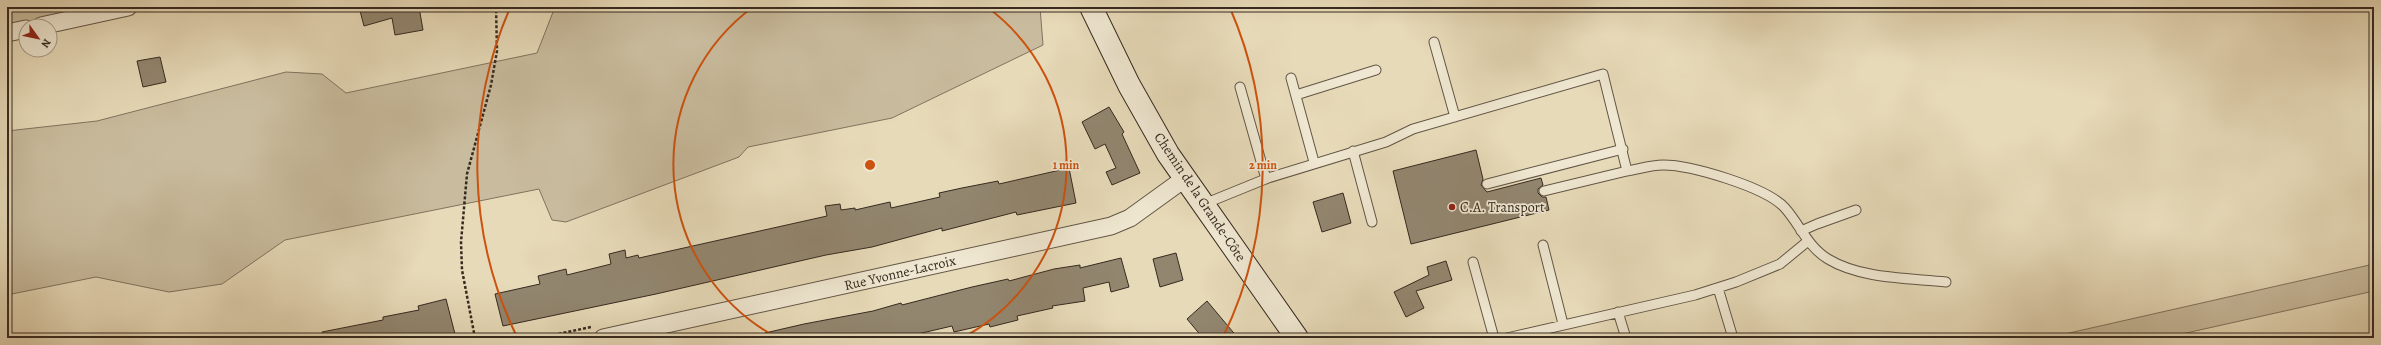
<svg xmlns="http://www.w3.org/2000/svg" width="2381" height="345" font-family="Alegreya,serif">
  <rect width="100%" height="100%" fill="#e7dab8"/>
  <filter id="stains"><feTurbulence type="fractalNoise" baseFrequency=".005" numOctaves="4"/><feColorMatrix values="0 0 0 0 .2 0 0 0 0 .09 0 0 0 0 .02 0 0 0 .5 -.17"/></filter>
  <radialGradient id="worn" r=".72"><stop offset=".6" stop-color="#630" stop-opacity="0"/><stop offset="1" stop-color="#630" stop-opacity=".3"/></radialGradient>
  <path fill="#c9bc9e" stroke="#80735f" d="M7,7H92L7,26Z
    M555,7H1040L1043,45L892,118L748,147L739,157L566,222L552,220L539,189L285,240L222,284L169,292L96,277L7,295V131L97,121L286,72L322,74L346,93L537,53Z
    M2374,264V291L2164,338H2047Z"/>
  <path fill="#92866f" stroke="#362a20" d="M359,7H419L423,30L395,35L392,18L364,26Z
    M160,57L166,82L143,87L137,61Z
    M1109,107L1124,132L1122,134L1140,173L1112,185L1106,172L1116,168L1105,144L1095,149L1082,122Z
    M1476,150L1483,179L1481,185L1487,192L1541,178L1543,185L1538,189V193L1542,197H1546L1549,210L1411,244L1393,171Z
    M1069,168L1076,203L1017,215L1016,212L942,231V228L872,247L826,255L656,294L503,326L495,294L540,284L538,276L566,269L567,275L611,264L609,254L625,250L626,258L638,255L639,258L827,216L825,206L840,204L841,210L855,208V210L890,202L891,208L940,197L939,193L962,188L998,181L999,184Z
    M1343,193L1351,223L1322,232L1313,202Z
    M1176,253L1183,280L1160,287L1153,259Z
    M1121,258L1129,287L1111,292L1109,282L1083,288L1085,301L1052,306L1053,308L1017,316L1018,320L990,327L989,324L954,332L952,326L909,336V338H766L765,333L804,324L873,311L901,303L902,305L972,287L1008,279L1009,281L1054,269L1080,265V268Z
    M1446,261L1452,280L1416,291L1424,308L1406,317L1394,292L1429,275L1427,267Z
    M446,299L456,338H323L322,332L383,320V317L419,310L418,306Z
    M1207,301L1238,338H1203L1187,319Z"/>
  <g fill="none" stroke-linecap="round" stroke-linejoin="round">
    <g stroke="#625646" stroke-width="11">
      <path id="lane" d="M1434,42L1455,117
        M1291,78L1314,162
        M1240,87L1266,179
        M1296,95L1376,70
        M1353,151L1372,222
        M1627,171C1639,169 1651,165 1663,165C1691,165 1766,187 1785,208C1800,225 1808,247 1828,259C1861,279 1908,278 1946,282
        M1487,184L1623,149
        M1204,204L1268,178L1386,142L1413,129L1603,74L1627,171L1544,191
        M1801,231L1817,224L1856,210
        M1543,245L1563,324
        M1473,262L1494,338
        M1718,288L1733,338
        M1618,312L1626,338
        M1507,338L1695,295L1736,282L1780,264L1808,241"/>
    </g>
    <g stroke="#625646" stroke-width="19">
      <path id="street" d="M41,26L128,7
        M7,33L26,29
        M603,338L1111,226L1130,218L1184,179"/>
    </g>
    <g stroke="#362a20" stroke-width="24">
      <path id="secondary" d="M1091,7L1129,85L1168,154L1297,338"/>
    </g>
    <path stroke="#362a20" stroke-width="2.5" stroke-dasharray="3 2" stroke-linecap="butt" d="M475,338L462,270L461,242L467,174L491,85L497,51L496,7
      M539,338L591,327"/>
    <use href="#lane" stroke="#efe7d1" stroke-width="9"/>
    <use href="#street" stroke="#efe7d1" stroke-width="17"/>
    <use href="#secondary" stroke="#efe7d1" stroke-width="22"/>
  </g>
  <g fill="none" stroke="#cd520f" stroke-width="2">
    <path d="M776 337A196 196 0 0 1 753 7M987 7A196 196 0 0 1 964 337"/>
    <path d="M517 337A393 393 0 0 1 510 8M1230 8A393 393 0 0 1 1223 337"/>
  </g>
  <circle fill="#8f2418" stroke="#efe7d1" stroke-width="1.5" cx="1452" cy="207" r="4"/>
  <g text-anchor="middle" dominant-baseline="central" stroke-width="3.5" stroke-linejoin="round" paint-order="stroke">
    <g font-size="14" fill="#362a20" stroke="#efe7d1">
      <text transform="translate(1200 197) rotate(56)">Chemin de la Grande-Côte</text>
      <text transform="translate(900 273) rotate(-13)">Rue Yvonne-Lacroix</text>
    </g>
    <g font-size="14" fill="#362a20" stroke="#efe7d1" text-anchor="start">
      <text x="1460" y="207">C.A. Transport</text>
    </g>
  </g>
  <circle cx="870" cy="165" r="6" fill="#cd520f" stroke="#efe7d1" stroke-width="2"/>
  <g font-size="12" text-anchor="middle" font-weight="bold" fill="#cd520f" stroke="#efe7d1" stroke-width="3.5" stroke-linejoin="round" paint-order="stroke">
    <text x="1066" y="169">1 min</text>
    <text x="1263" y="169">2 min</text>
  </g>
  <rect width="2381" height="345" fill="none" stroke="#e7dab8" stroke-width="24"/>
  <rect x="8" y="8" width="2365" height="329" fill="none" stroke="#362a20" stroke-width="2"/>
  <rect x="12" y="12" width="2357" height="321" fill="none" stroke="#362a20"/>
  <g transform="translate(38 38) rotate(123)"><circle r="19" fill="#efe7d1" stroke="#a59b8a"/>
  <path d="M0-3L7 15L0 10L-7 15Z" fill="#8f2418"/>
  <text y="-6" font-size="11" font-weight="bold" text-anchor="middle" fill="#362a20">N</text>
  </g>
  <rect width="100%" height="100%" filter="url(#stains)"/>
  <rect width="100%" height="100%" fill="url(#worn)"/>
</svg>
